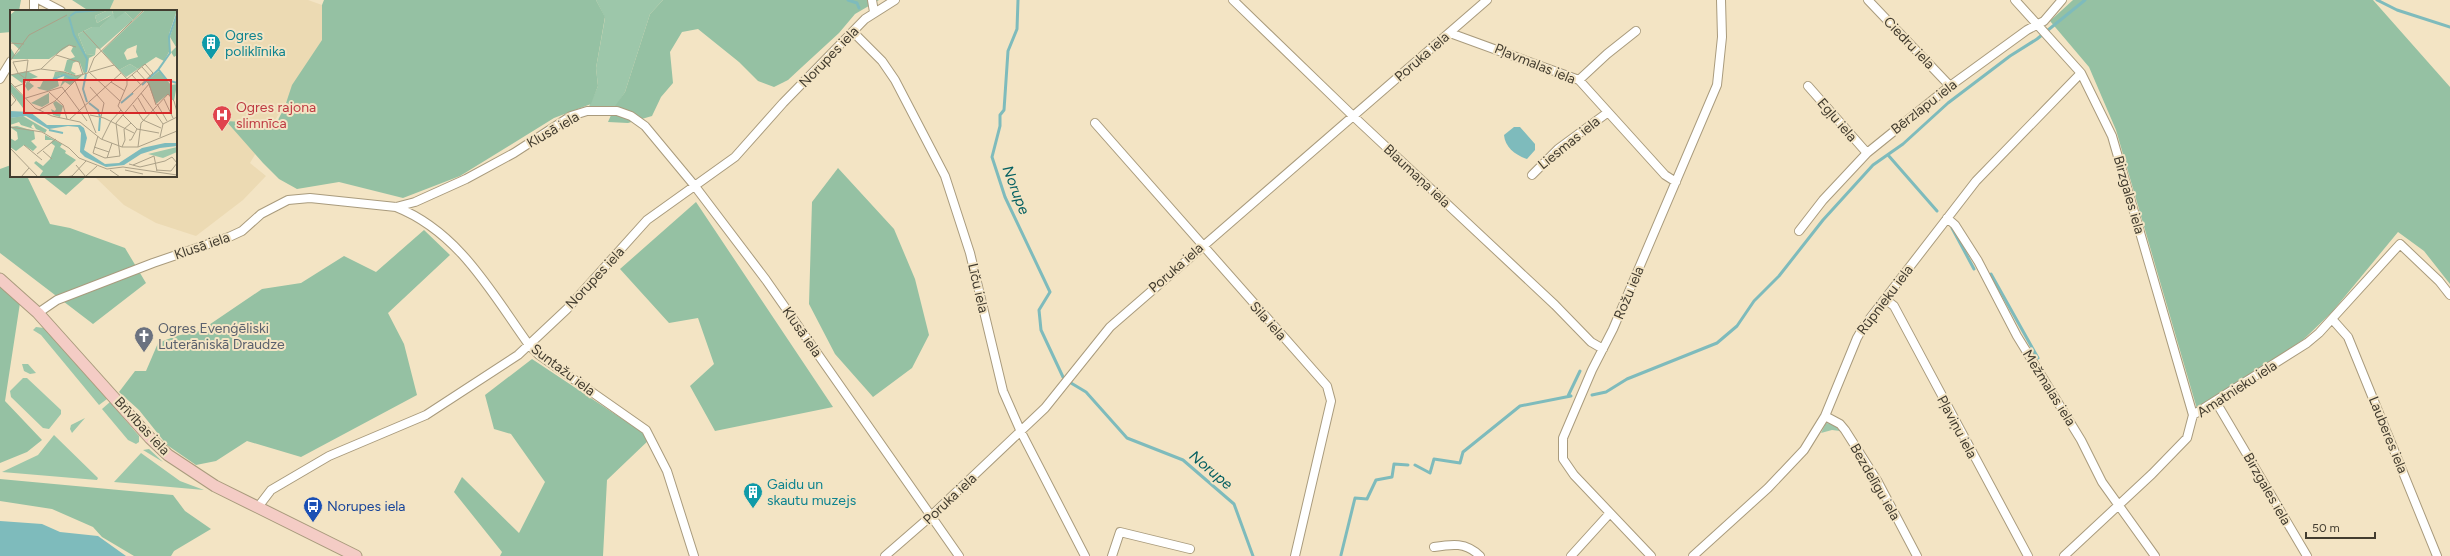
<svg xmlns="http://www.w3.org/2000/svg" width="2450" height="556" font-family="Figtree,sans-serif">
  <rect width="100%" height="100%" fill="#f3e4c4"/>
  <path fill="#ecdab3" d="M114,0H308L322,5V40L250,163L266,176L243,200L196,236L156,223L124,205L94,176H176V11H109Z"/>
  <path fill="#9dc7aa" d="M596,0H663L650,14L625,92L613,111H587L598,86L596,68L605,18Z
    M36,327L44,328L107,399L99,405L41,335L33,330Z
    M22,364H28L36,373L30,374L24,371Z
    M23,378H27L61,410V414L49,429L43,428L11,397L10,391Z
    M110,402L139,436V442L136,444L128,440L102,409Z
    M85,418L72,433L70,429L71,425Z
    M1826,423L1834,424L1840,431L1832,430L1821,433Z
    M54,435L98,478L97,480L2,472L38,455Z
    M149,449L163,462L143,450Z
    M141,453L180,481L204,490L114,482Z"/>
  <path fill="#95c1a3" d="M0,0H21L19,11H11V32L0,33Z
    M72,0H114L109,11H89Z
    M324,0H596L605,17L596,68L598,86L591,104L554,118L460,176L403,198L339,182L297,189L279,179L263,163L226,121L276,124L285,106L292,85L322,40V5Z
    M663,0H879L855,14L839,33L802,67L788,80L774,87L758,81L739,62L698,29L682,32L670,52L673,83L661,97L652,116L628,123L608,122L615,106L625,92L650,14Z
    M2073,0H2373L2450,87V284L2424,251L2398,232L2332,312L2303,340L2197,409L2116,130L2089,67L2050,21Z
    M11,165V176H27L50,224L70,228L125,248L146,283L93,324L0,253V169Z
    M838,168L894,229L915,279L929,335L912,368L873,397L835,354L809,304L812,202Z
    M42,176H87L66,195Z
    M696,202L833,407L715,431L690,386L714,364L698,318L669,323L620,269Z
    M424,230L450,255L388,313L404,344L417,395L301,457L247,441L216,461L196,465L167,445L139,410L119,392L135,371H146L158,343L176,336L200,331L262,289L301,283L344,256L376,272Z
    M0,285L20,303L5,401L42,440L27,452L0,463Z
    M532,359L651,438L607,480L603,556H500L502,552L454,492L462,477L519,533L545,482L511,434L494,429L485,395Z
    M0,479L173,495L185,511L211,529L174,551L171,556H134L102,537L93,527L52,509L0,501Z"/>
  <path fill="#7ebbbc" d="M1514,127H1520L1535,144V150L1527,159C1515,155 1505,147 1504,135Z
    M0,521L42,524L60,532L98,536L126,556H0Z"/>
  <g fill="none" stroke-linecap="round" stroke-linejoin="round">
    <path stroke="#7ebbbc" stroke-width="3" d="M848,0L857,3L859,8
      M1018,0L1017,29L1008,51L1004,110L1000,115V126L992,157L1005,197L1050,292L1039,310L1041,330L1063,377
      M2377,0L2397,10L2450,27
      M1888,155L1937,211
      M1952,228L1974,269
      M1991,274L2038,358
      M1071,383L1086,392L1127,438L1183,460L1234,504L1253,556
      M1592,395L1606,392L1627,379L1717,343L1737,326L1754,301L1779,276L1823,220L1873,165L1903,144L1948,103L2010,56L2037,39L2085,0
      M1568,396L1580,371
      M1415,465L1430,473L1434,459L1460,463L1463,452L1520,406L1571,396
      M1341,555L1355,498L1367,499L1376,480L1392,477L1394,464L1408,465"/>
    <g stroke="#a99b7d" stroke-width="10">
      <path id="minor" d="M40,0L61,11
        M872,0L874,12
        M1233,0L1352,115L1555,305L1591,342L1603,349
        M1868,0L1950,86
        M2015,0L2081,73L2112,136L2193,415L2187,438L2152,474L2064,556
        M34,11V0
        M853,32L882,61L895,80L945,176L970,253L1003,391L1021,432L1085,556
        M1450,33L1579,80L1665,175L1676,182
        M0,79L11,61
        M1579,80L1607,54L1636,31
        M1808,86L1867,153
        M1095,123L1327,386L1331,401L1295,556
        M1532,175L1558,149L1607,113
        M396,207C459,232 491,292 529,345L539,355L646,430L667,471L694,556
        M1947,218L1955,225L1978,261L2017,336L2081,440L2102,482L2155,556
        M1799,231L1823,200L1867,153L1950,86L2027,30L2044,21L2062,0
        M1885,299L1894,306L2028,556
        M38,313L57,300L153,263L229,237L242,231L261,214L288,200L310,198L396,207L415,202L466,179L514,153L571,116L587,111H617L631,116L645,126L694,185L766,280L959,556
        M2332,319L2348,337L2437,556
        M2216,402L2307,556
        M2193,415L2307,343L2319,333L2400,244L2439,281L2450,295
        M1825,416L1840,424L1845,430L1878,482L1917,556
        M258,507L271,490L329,456L426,415L518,355L567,309L647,220L735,157L783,103L865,19L895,0
        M1434,547C1452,544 1466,542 1480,556
        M885,556L931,516L1045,408L1110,327L1487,0
        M1112,556L1120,532L1190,549
        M1571,556L1610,513
        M1651,556L1574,475L1563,459V438L1592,370L1613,329L1717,85L1722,37L1721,0
        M1693,556L1768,488L1804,450L1825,416L1857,338L1864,326L1976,181L2081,73"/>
    </g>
    <g stroke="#a99b7d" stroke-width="13">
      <path id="secondary" d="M0,279L38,313L150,438L168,455L215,486L356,556"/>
    </g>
    <use href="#minor" stroke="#fff" stroke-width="8"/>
    <use href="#secondary" stroke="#f4ccc5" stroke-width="11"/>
  </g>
  <defs>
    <g id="building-pin" transform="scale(1)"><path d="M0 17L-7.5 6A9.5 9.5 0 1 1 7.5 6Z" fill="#0f9aa8" stroke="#f3e4c4"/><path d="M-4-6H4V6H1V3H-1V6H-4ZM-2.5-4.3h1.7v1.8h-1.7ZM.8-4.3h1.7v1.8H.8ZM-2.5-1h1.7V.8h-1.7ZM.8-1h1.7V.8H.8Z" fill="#fff"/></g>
    <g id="hospital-pin" transform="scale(1)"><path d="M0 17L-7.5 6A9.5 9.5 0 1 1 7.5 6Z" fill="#e0444e" stroke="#f3e4c4"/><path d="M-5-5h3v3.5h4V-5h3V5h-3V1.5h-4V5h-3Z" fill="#fff"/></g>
    <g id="church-pin" transform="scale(1)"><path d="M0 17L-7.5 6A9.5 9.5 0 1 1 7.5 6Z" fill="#6b7280" stroke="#f3e4c4"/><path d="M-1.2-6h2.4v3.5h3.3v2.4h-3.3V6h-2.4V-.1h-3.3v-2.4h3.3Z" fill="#fff"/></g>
    <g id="bus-pin" transform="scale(1)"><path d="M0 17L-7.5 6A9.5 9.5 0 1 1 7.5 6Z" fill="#1a4fb4" stroke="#f3e4c4"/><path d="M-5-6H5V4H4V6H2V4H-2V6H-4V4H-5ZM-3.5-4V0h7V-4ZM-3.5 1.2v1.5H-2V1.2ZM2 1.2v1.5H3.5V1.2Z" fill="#fff"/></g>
  </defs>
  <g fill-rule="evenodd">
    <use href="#building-pin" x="211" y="43"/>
    <use href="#hospital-pin" x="222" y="115"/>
    <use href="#church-pin" x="144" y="336"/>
    <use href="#building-pin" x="753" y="492"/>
    <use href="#bus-pin" x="313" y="506"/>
  </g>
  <g text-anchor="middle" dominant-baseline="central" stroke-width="4" stroke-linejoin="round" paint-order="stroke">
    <g font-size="14" fill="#0d838f" stroke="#f3e4c4" text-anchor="start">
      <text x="225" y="35">Ogres<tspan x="225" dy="16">poliklīnika</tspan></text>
      <text x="767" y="484">Gaidu un<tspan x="767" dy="16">skautu muzejs</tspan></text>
    </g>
    <g font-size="14" fill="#423c2f" stroke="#f3e4c4">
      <text transform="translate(1909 43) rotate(46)">Ciedru iela</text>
      <text transform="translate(829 57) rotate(-46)">Norupes iela</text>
      <text transform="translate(1422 57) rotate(-41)">Poruka iela</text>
      <text transform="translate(1535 64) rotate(22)">Pļavmalas iela</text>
      <text transform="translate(1924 107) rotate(-38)">Bērzlapu iela</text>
      <text transform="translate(1837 120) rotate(49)">Egļu iela</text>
      <text transform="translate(553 130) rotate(-30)">Klusā iela</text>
      <text transform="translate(1569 143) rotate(-39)">Liesmas iela</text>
      <text transform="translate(1417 176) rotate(43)">Blaumaņa iela</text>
      <text transform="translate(2129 195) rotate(74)">Birzgales iela</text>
      <text transform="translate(202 246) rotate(-19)">Klusā iela</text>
      <text transform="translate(1176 268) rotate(-41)">Poruka iela</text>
      <text transform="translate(595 278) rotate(-47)">Norupes iela</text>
      <text transform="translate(978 288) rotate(77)">Līču iela</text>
      <text transform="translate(1629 293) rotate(-67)">Rožu iela</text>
      <text transform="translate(1885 300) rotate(-53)">Rūpnieku iela</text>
      <text transform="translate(1268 321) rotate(48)">Sila iela</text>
      <text transform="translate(802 332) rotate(55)">Klusā iela</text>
      <text transform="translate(563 370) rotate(37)">Suntažu iela</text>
      <text transform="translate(2049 388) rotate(58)">Mežmalas iela</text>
      <text transform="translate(2237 389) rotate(-33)">Amatnieku iela</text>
      <text transform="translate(142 426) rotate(47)">Brīvības iela</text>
      <text transform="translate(1957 427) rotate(62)">Pļaviņu iela</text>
      <text transform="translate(2388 435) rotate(68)">Lauberes iela</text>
      <text transform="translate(1875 482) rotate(60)">Bezdelīgu iela</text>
      <text transform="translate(2267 489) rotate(60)">Birzgales iela</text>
      <text transform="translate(950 499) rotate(-43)">Poruka iela</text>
    </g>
    <g font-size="14" fill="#be3a42" stroke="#f3e4c4" text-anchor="start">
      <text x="236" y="107">Ogres rajona<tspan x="236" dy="16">slimnīca</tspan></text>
    </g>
    <g font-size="14" fill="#5b616d" stroke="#f3e4c4" text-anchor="start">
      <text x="158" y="328">Ogres Evenģēliski<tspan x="158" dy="16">Luterāniskā Draudze</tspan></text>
    </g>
    <g font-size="14" fill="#164399" stroke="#f3e4c4" text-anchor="start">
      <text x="327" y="506">Norupes iela</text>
    </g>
    <g font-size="15" font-style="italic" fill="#045f61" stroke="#f3e4c4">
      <text transform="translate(1016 190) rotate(69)">Norupe</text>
      <text transform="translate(1211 470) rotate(40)">Norupe</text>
    </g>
  </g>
  <g transform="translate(10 10)">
    <rect width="167" height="167" fill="#f3e4c4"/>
    <path d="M98,0H102L103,4L115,2L123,10L90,39L86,38L85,45L76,44L68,24L82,17H90L101,5L87,13L85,6ZM120,54L128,59L116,67L109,60ZM167,137V142L153,148L138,144Z" fill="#9dc7aa"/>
    <path d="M6,0H98L85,6L87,13L102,5L90,17H82L68,24L76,44L85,45L79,48L77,62L74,64L70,53L67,51L63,53L61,61L66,64L64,65L54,61L57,50L65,47L61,41L63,37L60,35L39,49H0V37L5,45L10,40L0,31V5ZM102,0H133L123,10L115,2L105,9ZM135,0H167L159,24V42L154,51L146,47L128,59L120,54L109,60L92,41ZM127,35L126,42L128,47L117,50L114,43L117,39ZM167,5V45L164,47L161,42L166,37L160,27ZM17,61L28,67L21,69L19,72L24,76L18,81L15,76L17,71L19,72L18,69L12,73L1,65ZM149,61L161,75L167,74L164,91L158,84L146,94L137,71ZM45,62H54L65,66L73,65L60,75L55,72L50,77L55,65H51L47,67L49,76L38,81L29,79L27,77H30L34,69H43ZM0,73L15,88V97L13,98L0,81ZM39,83V93L32,97L21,93ZM46,91L53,96L50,107L43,105L41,99L45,101L46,99L43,93ZM13,106L37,120L35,123L26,119L23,114L21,117L24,119L11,115L9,112L0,115V108ZM7,116L24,121L25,129L21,131L27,137L23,141L14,135L6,141L0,137V128L5,131L8,129L7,122L0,117ZM35,125L52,134L50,137L56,141L55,143L66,150L47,167H29L33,161L24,153L26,151L33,156L40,149L45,136L41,133L37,137L43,130H35Z" fill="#95c1a3" fill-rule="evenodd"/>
    <path d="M0,101L20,102L37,115H70L74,118L77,128L74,140L95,154L109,153L132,138L155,133H167V136L150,138L131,144L114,155L96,157L75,147L70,142L71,123L68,117L58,116L39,119L40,120L16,106L0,108Z" fill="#7ebbbc"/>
    <path fill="none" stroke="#7ebbbc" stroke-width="2" d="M60,6L66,2L91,0M59,7L64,25L77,49L76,62M149,60L157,70L167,73M76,64L73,79L77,92M43,69L54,65L65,70M132,75L148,60L160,43L159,27L167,4M79,93L88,100L90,107M111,93L123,83M39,120L53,123M89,121L90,108"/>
    <path fill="none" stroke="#aca188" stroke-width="1" d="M73,21L117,69M111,22L122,11M0,33L14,34M46,45L69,52L73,65M0,51L19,25L57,5M3,52L18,50L15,73L5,77M3,52L8,63L20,72M132,57L141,67M31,59L52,39L59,35L66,37M127,61L139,74L146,95M79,62L110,91M80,62L104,55M0,65L31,59L54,62L66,66L78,63L84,48L134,0M122,65L131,75M117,69L135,54L143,63L122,83M65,71L86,123M0,72L25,98L42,106L70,112L91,129L112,137H128L167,121M101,72L115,81M80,77L94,93L91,107M0,82L6,90L0,97M39,82L53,95L57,109M131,83L153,114M16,88L52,77L77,111M128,88L137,104M154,89L163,108M147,94L157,111M123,95L133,110L151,118M29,100L45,91L71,65M114,104L108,96L117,75V69M80,105L94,108L124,123M113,105L127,119L149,123M60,109L111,63M0,117L32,122L59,138L69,148L97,159L113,157L167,165M88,126L83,143L95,148L110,146L106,113L139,74M150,127L153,114L167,107M92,129L101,111L111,100M119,130H121L127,119M14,135L32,150M84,137L99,142M112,137L115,130L114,119L121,113M128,137L131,113L158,84L164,91L167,102M0,138L28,167M33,141L42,149M27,144L46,129M97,148L102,133M119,154L130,157L155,151L162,147L167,153L161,161L146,160M66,155L76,167M123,155L144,146L147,161M100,160L110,167M115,160L133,164M11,167L19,158M56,167L62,166L76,151M75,167L87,156"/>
    <path fill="#d62828" fill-opacity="0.15" stroke="#d62828" stroke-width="2" d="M14,70H161V103H14Z"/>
    <rect width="167" height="167" fill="none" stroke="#423c2f" stroke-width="2"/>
  </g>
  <path d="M2306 532v6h69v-6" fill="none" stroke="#423c2f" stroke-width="2"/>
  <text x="2312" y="532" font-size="12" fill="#423c2f" stroke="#f3e4c4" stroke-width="3" paint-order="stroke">50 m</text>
</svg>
